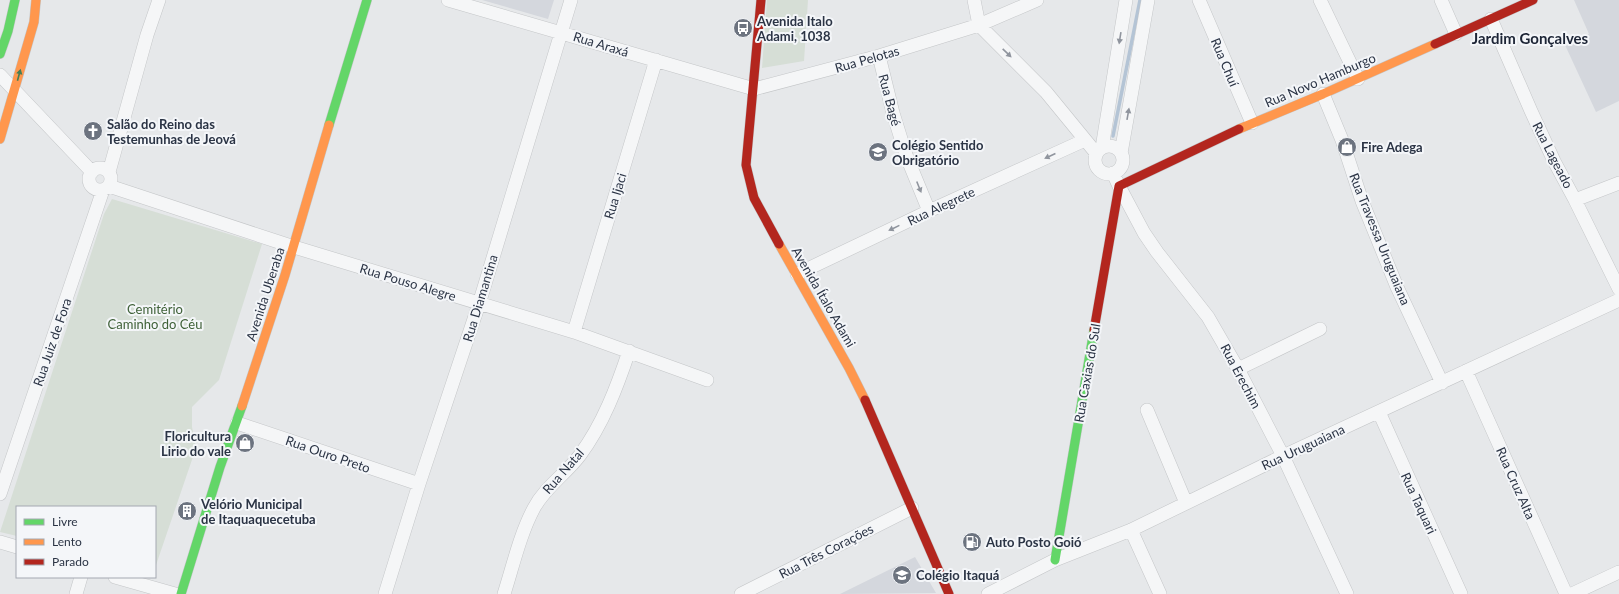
<svg xmlns="http://www.w3.org/2000/svg" width="1619" height="594" font-family="Lato,sans-serif">
  <rect width="100%" height="100%" fill="#e6e8ea"/>
  <path fill="#d4d7dd" d="M482,0H554L548,19Z
    M1574,0H1619V101L1596,112L1565,45L1589,34Z
    M915,557L936,593L840,594Z"/>
  <path fill="#d6ded6" d="M767,0H808L804,61L762,68Z
    M112,199L262,244L219,380L192,407V427L196,448L155,568V507H17V536L0,532L104,214Z"/>
  <g fill="none" stroke-linecap="round" stroke-linejoin="round">
    <path stroke="#b4c4d5" stroke-width="3.5" d="M1113,136L1140,0"/>
    <g stroke="#c4c6c8" stroke-width="14">
      <path id="street" d="M448,0L754,89L879,56L979,25L1037,0
        M974,0L979,25L1046,92L1096,153
        M1199,0L1252,123
        M1320,0L1358,79
        M1441,0L1456,34
        M1491,19L1531,111L1554,161L1575,200L1619,289
        M879,56L893,113L906,155L929,211
        M0,75L92,172
        M1323,94L1342,140L1362,201L1397,287L1442,383
        M1095 160a14 14 0 1 1 28 0a14 14 0 1 1-28 0Z
        M1102,148L1126,0
        M1121,153L1148,0
        M89 179a11 11 0 1 1 22 0a11 11 0 1 1-22 0Z
        M109,172L147,35L159,0
        M1113,173L1119,186L1144,233L1157,252L1208,317L1238,369L1283,456L1347,594
        M109,186L294,247L574,332L707,380
        M1575,200L1619,183
        M797,274L929,211L1085,140
        M574,332L656,60
        M1238,369L1320,329
        M1466,371L1566,594
        M1147,410L1186,503
        M1379,412L1461,594
        M237,423L419,484
        M0,494L103,190
        M1131,530L1160,594
        M0,542L17,547
        M115,577L175,594
        M76,594L81,577
        M385,594L419,484L479,304L571,0
        M504,594C513,566 520,534 534,508C545,487 566,474 580,455C603,424 617,387 629,351
        M741,594L912,508
        M988,594L1055,560L1131,530L1283,456L1619,300
        M1572,594L1619,572"/>
    </g>
    <g stroke="#c4c6c8" stroke-width="10">
      <path id="fast" d="M0,54L8,31L15,0
        M329,125L367,0
        M1055,560L1094,330
        M181,594L220,467L242,406"/>
    </g>
    <g stroke="#c4c6c8" stroke-width="10">
      <path id="slow" d="M1239,129L1323,94L1435,44
        M0,139L34,22L36,0
        M779,244L849,368L865,400
        M242,406L285,275L329,125"/>
    </g>
    <g stroke="#c4c6c8" stroke-width="10">
      <path id="jam" d="M761,0L746,165L754,198L779,244
        M1435,44L1533,0
        M1094,330L1119,186L1239,129
        M865,400L949,594"/>
    </g>
    <use href="#street" stroke="#f5f6f7" stroke-width="13"/>
    <use href="#fast" stroke="#63d668" stroke-width="9"/>
    <use href="#slow" stroke="#ff974d" stroke-width="9"/>
    <use href="#jam" stroke="#b3261e" stroke-width="9"/>
  </g>
  <defs><path id="oneway-solid" d="M-6-.8H1V-3.2L6.5 0L1 3.2V.8H-6Z"/></defs>
  <g fill="#90959e">
    <use href="#oneway-solid" transform="translate(1120 38) rotate(99)"/>
    <use href="#oneway-solid" transform="translate(1007 53) rotate(44)"/>
    <use href="#oneway-solid" transform="translate(1128 114) rotate(-80)"/>
    <use href="#oneway-solid" transform="translate(1050 156) rotate(155)"/>
    <use href="#oneway-solid" transform="translate(919 187) rotate(68)"/>
    <use href="#oneway-solid" transform="translate(894 228) rotate(154)"/>
  </g>
  <use fill="#447d55" href="#oneway-solid" transform="translate(19 75) rotate(-75)"/>
  <defs>
    <g id="bus-disc" transform="scale(1)"><circle r="9.5" fill="#6c737f" stroke="#f4f6f9"/><path d="M-5-6H5V4H4V6H2V4H-2V6H-4V4H-5ZM-3.5-4V0h7V-4ZM-3.5 1.2v1.5H-2V1.2ZM2 1.2v1.5H3.5V1.2Z" fill="#fff"/></g>
    <g id="church-disc" transform="scale(1)"><circle r="9.5" fill="#6c737f" stroke="#f4f6f9"/><path d="M-1.2-6h2.4v3.5h3.3v2.4h-3.3V6h-2.4V-.1h-3.3v-2.4h3.3Z" fill="#fff"/></g>
    <g id="shop-disc" transform="scale(1)"><circle r="9.5" fill="#6c737f" stroke="#f4f6f9"/><path d="M-5-2.5h2.3a2.7 3.5 0 0 1 5.4 0H5L5.5 6h-11ZM-1.5-2.5h3a1.5 2.3 0 0 0-3 0Z" fill="#fff"/></g>
    <g id="school-disc" transform="scale(1)"><circle r="9.5" fill="#6c737f" stroke="#f4f6f9"/><path d="M0-5L7-2L0 1L-7-2ZM-4 1L0 2.5L4 1V4Q0 6-4 4Z" fill="#fff"/></g>
    <g id="building-disc" transform="scale(1)"><circle r="9.5" fill="#6c737f" stroke="#f4f6f9"/><path d="M-4-6H4V6H1V3H-1V6H-4ZM-2.5-4.3h1.7v1.8h-1.7ZM.8-4.3h1.7v1.8H.8ZM-2.5-1h1.7V.8h-1.7ZM.8-1h1.7V.8H.8Z" fill="#fff"/></g>
    <g id="fuel-disc" transform="scale(1)"><circle r="9.5" fill="#6c737f" stroke="#f4f6f9"/><path d="M-5.5-6h7V0h2V4h1.3V-2.5L3-4.5l.8-.8L6-3V5H2.5V1h-1V6h-7ZM-4.2-4.7v3.2H.2V-4.7Z" fill="#fff"/></g>
  </defs>
  <g fill-rule="evenodd">
    <use href="#bus-disc" x="743" y="28"/>
    <use href="#church-disc" x="93" y="131"/>
    <use href="#shop-disc" x="1347" y="147"/>
    <use href="#school-disc" x="878" y="152"/>
    <use href="#shop-disc" x="245" y="443"/>
    <use href="#building-disc" x="187" y="511"/>
    <use href="#fuel-disc" x="972" y="542"/>
    <use href="#school-disc" x="902" y="575"/>
  </g>
  <g text-anchor="middle" dominant-baseline="central" stroke-width="4" stroke-linejoin="round" paint-order="stroke">
    <g font-size="13" font-weight="bold" fill="#2b3445" stroke="#f4f6f9" text-anchor="start">
      <text x="757" y="21">Avenida Italo<tspan x="757" dy="15">Adami, 1038</tspan></text>
      <text x="107" y="124">Salão do Reino das<tspan x="107" dy="15">Testemunhas de Jeová</tspan></text>
      <text x="892" y="145">Colégio Sentido<tspan x="892" dy="15">Obrigatório</tspan></text>
      <text x="1361" y="147">Fire Adega</text>
      <text x="231" y="436" text-anchor="end">Floricultura<tspan x="231" dy="15">Lirio do vale</tspan></text>
      <text x="201" y="504">Velório Municipal<tspan x="201" dy="15">de Itaquaquecetuba</tspan></text>
      <text x="986" y="542">Auto Posto Goió</text>
      <text x="916" y="575">Colégio Itaquá</text>
    </g>
    <g font-size="13" fill="#2b3445" stroke="#f4f6f9">
      <text transform="translate(601 44) rotate(17)">Rua Araxá</text>
      <text transform="translate(867 59) rotate(-16)">Rua Pelotas</text>
      <text transform="translate(1225 62) rotate(67)">Rua Chuí</text>
      <text transform="translate(1320 80) rotate(-23)">Rua Novo Hamburgo</text>
      <text transform="translate(890 100) rotate(75)">Rua Bagé</text>
      <text transform="translate(1553 155) rotate(63)">Rua Lageado</text>
      <text transform="translate(615 196) rotate(-73)">Rua Ijaci</text>
      <text transform="translate(941 206) rotate(-25)">Rua Alegrete</text>
      <text transform="translate(1380 239) rotate(68)">Rua Travessa Uruguaiana</text>
      <text transform="translate(408 282) rotate(17)">Rua Pouso Alegre</text>
      <text transform="translate(265 294) rotate(-72)">Avenida Uberaba</text>
      <text transform="translate(824 297) rotate(60)">Avenida Ítalo Adami</text>
      <text transform="translate(480 298) rotate(-73)">Rua Diamantina</text>
      <text transform="translate(52 342) rotate(-71)">Rua Juiz de Fora</text>
      <text transform="translate(1087 373) rotate(-80)">Rua Caxias do Sul</text>
      <text transform="translate(1241 376) rotate(62)">Rua Erechim</text>
      <text transform="translate(1303 447) rotate(-25)">Rua Uruguaiana</text>
      <text transform="translate(328 454) rotate(19)">Rua Ouro Preto</text>
      <text transform="translate(563 471) rotate(-49)">Rua Natal</text>
      <text transform="translate(1516 483) rotate(66)">Rua Cruz Alta</text>
      <text transform="translate(1419 503) rotate(65)">Rua Taquari</text>
      <text transform="translate(826 551) rotate(-27)">Rua Três Corações</text>
    </g>
    <g font-size="13" fill="#3f6138" stroke="#f4f6f9">
      <text x="155" y="309">Cemitério<tspan x="155" dy="15">Caminho do Céu</tspan></text>
    </g>
    <g font-size="15" font-weight="bold" fill="#1d2536" stroke="#f4f6f9">
      <text x="1530" y="38">Jardim Gonçalves</text>
    </g>
  </g>
  <rect x="16" y="506" width="140" height="72" fill="#f4f6f9" stroke="#a4a8b1"/>
  <rect x="24" y="519" width="20" height="6" fill="#63d668" stroke="#a4a8b1"/>
  <text x="52" y="526" font-size="12" fill="#2b3445">Livre</text>
  <rect x="24" y="539" width="20" height="6" fill="#ff974d" stroke="#a4a8b1"/>
  <text x="52" y="546" font-size="12" fill="#2b3445">Lento</text>
  <rect x="24" y="559" width="20" height="6" fill="#b3261e" stroke="#a4a8b1"/>
  <text x="52" y="566" font-size="12" fill="#2b3445">Parado</text>
</svg>
